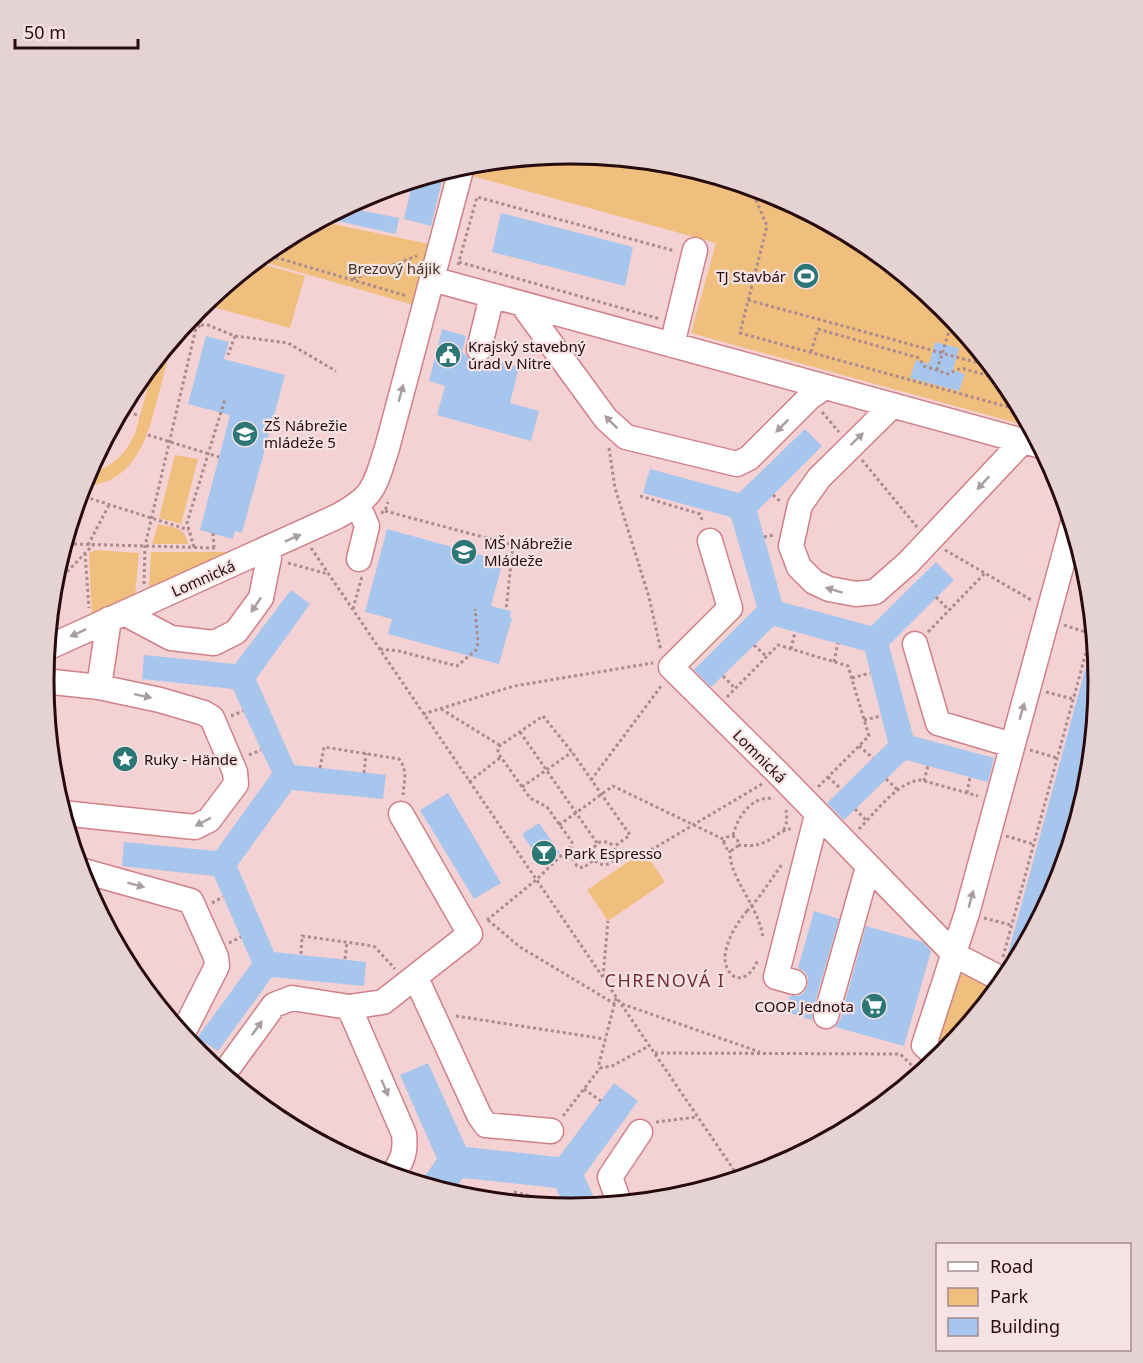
<svg xmlns="http://www.w3.org/2000/svg" width="1143" height="1363" font-family="'Noto Sans',sans-serif">
  <rect width="100%" height="100%" fill="#f4d1d3"/>
  <path fill="#f0bf7e" d="M572,154L675,164L774,194L865,243L945,308L1011,388L1031,427L691,333L716,243L469,175L472,163Z
    M319,221L433,245L417,306L257,260L278,242Z
    M255,262L305,276L290,328L205,305L206,302Z
    M173,338C168,359 162,380 157,401C146,442 133,485 82,486L87,474C110,469 125,455 135,434L155,361Z
    M175,455L198,459L181,524L159,518Z
    M158,524C173,528 185,526 188,544H152Z
    M96,550L139,553L135,596L92,621L89,553Z
    M151,552H233L149,590Z
    M644,851L665,882L608,921L587,890Z
    M966,974L985,979L989,986L986,994L935,1048L958,975Z"/>
  <path fill="#a7c6ed" d="M425,177L442,181L431,226L404,219L413,180Z
    M344,207L399,218L396,234L324,218Z
    M501,213L633,247L625,286L492,252Z
    M442,329L466,336L462,352L475,363H482L489,359L519,367L510,403L539,411L531,441L437,415L445,386L429,381Z
    M206,336L229,342L224,359L285,375L242,533L235,531L233,539L200,530L230,415L188,404Z
    M935,342L959,348L953,370L965,374L959,391L910,378L916,360L929,364Z
    M805,429L822,446L757,511L782,602L871,626L936,562L954,580L889,645L913,736L994,758L988,782L906,760L844,820L827,803L888,743L865,651L774,626L711,687L694,670L757,607L731,517L643,493L650,469L739,493Z
    M387,529L503,561L491,606L511,611L510,617L512,618L499,664L388,634L392,619L365,612Z
    M291,590L310,604L256,679L294,765L386,775L383,799L292,790L237,866L274,952L366,962L364,986L272,977L218,1051L197,1038L252,963L233,919L214,876L122,866L124,842L216,851L272,773L233,689L142,679L144,655L235,664Z
    M1094,637L1100,681L1092,760L1057,888L1013,970L1005,965Z
    M448,793L501,883L474,899L420,810Z
    M539,823L560,853L543,865L522,834Z
    M814,911L839,919L812,1012V1020L786,1012L790,996H797L804,993L808,985V978L805,972L798,968Z
    M866,926L923,942L931,951L904,1046L835,1027L840,1020Z
    M428,1063L466,1147L559,1157L614,1083L638,1101L584,1175L598,1207L566,1209L556,1188L463,1178L451,1194L419,1184L437,1159L400,1075Z"/>
  <g fill="none" stroke-linecap="round" stroke-linejoin="round">
    <g stroke="#cf8188" stroke-width="27">
      <path id="minor" d="M432,279L1041,446
        M522,304L606,419L626,437L737,464L749,458L810,397L825,387
        M672,345L695,250
        M479,349L492,296
        M893,405L819,478L800,505L791,546L799,567L814,582L829,589L856,594L875,592L908,563L1023,441
        M358,505L367,526L359,559
        M710,541L730,608L671,667L779,774L955,955L1005,981
        M124,613L171,638L214,643L236,632L261,598L269,558L266,549
        M915,644L938,723L1012,745
        M47,648L336,517C375,496 374,488 387,448L462,166
        M44,681L99,687L160,700L204,713L212,718L235,772L236,784L209,820L195,827L62,813
        M99,687L109,619
        M80,870L191,901L216,957L217,966L182,1035
        M416,978L479,1115L486,1125L551,1131
        M794,982L776,977L817,815
        M349,1007L383,1002L470,934L401,814
        M826,1016L868,867
        M939,1060L924,1045L967,913L1073,523
        M223,1075L274,1005L292,998L349,1007L404,1134C406,1152 403,1161 391,1176
        M620,1205L610,1177L640,1132"/>
    </g>
    <path stroke="#ac8b8e" stroke-width="3" stroke-dasharray="3 3" stroke-linecap="butt" d="M755,188L756,200L767,226L740,333L1023,411
      M264,254L407,296
      M459,262L660,319
      M458,265L477,197L675,251
      M353,279L417,256
      M748,300L993,367
      M201,325H208L235,336L228,355
      M235,336L288,343L336,371
      M811,352L818,329L919,358L924,366L948,374L961,368L1004,380
      M937,370L953,318
      M121,410L128,412
      M822,412L839,432
      M134,414L140,416
      M148,435L219,457
      M609,448L615,488L649,597L661,651
      M862,460L917,527
      M79,495L189,530
      M773,495L781,502
      M640,496L700,514L703,523
      M385,511L513,545L506,610
      M381,513L385,511L388,502
      M213,533L214,548
      M764,537L774,535
      M74,544L216,548
      M88,545L109,505
      M194,547L187,523L225,399
      M311,548L740,1179
      M945,550L1033,601
      M85,553L89,608
      M288,563L328,574
      M144,584L145,546L196,328L201,325L200,307
      M936,597L949,610
      M353,609L362,576
      M52,623L64,575L93,545
      M1064,625L1091,634
      M928,632L985,573
      M754,645L766,656
      M380,649L399,651L457,666L476,650L478,643L475,609
      M791,649L795,632
      M834,662L838,643
      M723,676L735,688
      M852,678L870,673
      M1046,692L1073,699
      M727,697L778,645L848,666L869,736L818,787
      M441,709L501,746
      M423,714L514,686L653,663
      M231,716L243,711
      M543,716L572,752L630,835L615,846C618,861 606,871 594,860L583,868L577,866L571,856L572,842L547,807L530,798L498,753V747Z
      M864,720L881,716
      M520,732L597,843
      M859,746L873,758
      M1030,750L1057,758
      M249,755L261,750
      M320,768L324,747L399,759C408,770 404,782 403,795
      M364,773L366,753
      M828,777L841,789
      M886,779L898,790
      M591,780L662,685
      M924,781L928,766
      M469,782L501,757
      M522,787L572,752
      M967,793L970,777
      M1081,797L1085,799
      M855,809L867,821
      M559,825L613,786L725,840
      M859,829C875,813 898,781 921,780L978,796
      M784,830L787,821L786,810
      M733,835C737,818 752,794 774,799
      M724 843a7 7 0 1 1 14 0a7 7 0 1 1-14 0Z
      M1006,836L1033,844
      M1070,841L1072,842
      M738,845C772,849 770,832 794,828
      M730,850C728,878 760,906 763,939
      M646,853L762,784
      M594,859C591,852 593,846 600,842H607L615,846
      M1061,875H1062
      M759,897L783,863
      M212,903L223,897
      M747,911C737,923 727,939 725,956C724,969 734,984 747,975C752,972 755,966 758,960
      M984,918L1011,925
      M487,920L536,880L571,846
      M488,920L520,947L615,1004
      M229,943L241,937
      M301,954L302,936L367,945L375,947L395,969
      M1003,957L1094,623
      M345,959L347,942
      M603,977L608,921
      M616,998L599,1064L600,1068L612,1066L649,1046
      M622,1004L760,1052
      M456,1016L605,1039
      M655,1053L900,1054L921,1074
      M584,1089L601,1101
      M563,1116L600,1068
      M656,1122L697,1117
      M414,1175L422,1181
      M514,1192L531,1196L536,1206"/>
    <use href="#minor" stroke="#fff" stroke-width="24"/>
    <path stroke="#ac8b8e" stroke-width="3" stroke-dasharray="3 3" stroke-linecap="butt" d="M747,911L759,897"/>
  </g>
  <defs><path id="oneway-solid" d="M-6-.8H1V-3.2L6.5 0L1 3.2V.8H-6Z" transform="scale(1.5)"/></defs>
  <g fill="#a99d9f">
    <use href="#oneway-solid" transform="translate(401 393) rotate(-75)"/>
    <use href="#oneway-solid" transform="translate(611 422) rotate(-135)"/>
    <use href="#oneway-solid" transform="translate(782 426) rotate(135)"/>
    <use href="#oneway-solid" transform="translate(857 439) rotate(-44)"/>
    <use href="#oneway-solid" transform="translate(983 483) rotate(133)"/>
    <use href="#oneway-solid" transform="translate(293 538) rotate(-24)"/>
    <use href="#oneway-solid" transform="translate(834 590) rotate(-163)"/>
    <use href="#oneway-solid" transform="translate(256 605) rotate(124)"/>
    <use href="#oneway-solid" transform="translate(78 633) rotate(155)"/>
    <use href="#oneway-solid" transform="translate(143 696) rotate(12)"/>
    <use href="#oneway-solid" transform="translate(1022 711) rotate(-74)"/>
    <use href="#oneway-solid" transform="translate(203 822) rotate(152)"/>
    <use href="#oneway-solid" transform="translate(136 885) rotate(15)"/>
    <use href="#oneway-solid" transform="translate(971 899) rotate(-75)"/>
    <use href="#oneway-solid" transform="translate(257 1028) rotate(-54)"/>
    <use href="#oneway-solid" transform="translate(385 1088) rotate(67)"/>
  </g>
  <defs>
    <g id="stadium-disc" transform="scale(1.35)"><circle r="9.5" fill="#2d7676" stroke="#f5e3e4"/><path d="M0-5a6.5 5 0 1 0 0 10a6.5 5 0 1 0 0-10ZM-3.5-1.8h7v3.6h-7Z" fill="#fff"/></g>
    <g id="civic-disc" transform="scale(1.35)"><circle r="9.5" fill="#2d7676" stroke="#f5e3e4"/><path d="M-.6-6.5H3V-4.5H.6V-3L4-1V1h2V6H-6V1h2V-1L-.6-3ZM-1.2 2.5V6h2.4V2.5Z" fill="#fff"/></g>
    <g id="school-disc" transform="scale(1.35)"><circle r="9.5" fill="#2d7676" stroke="#f5e3e4"/><path d="M0-5L7-2L0 1L-7-2ZM-4 1L0 2.5L4 1V4Q0 6-4 4Z" fill="#fff"/></g>
    <g id="sight-disc" transform="scale(1.35)"><circle r="9.5" fill="#2d7676" stroke="#f5e3e4"/><path d="M0-6L1.8-2.2L6-1.7L2.9 1.2L3.7 5.4L0 3.3L-3.7 5.4L-2.9 1.2L-6-1.7L-1.8-2.2Z" fill="#fff"/></g>
    <g id="bar-disc" transform="scale(1.35)"><circle r="9.5" fill="#2d7676" stroke="#f5e3e4"/><path d="M-6-5H6L.8 .8V4.5H3.5V6h-7V4.5H-.8V.8Z" fill="#fff"/></g>
    <g id="supermarket-disc" transform="scale(1.35)"><circle r="9.5" fill="#2d7676" stroke="#f5e3e4"/><path d="M-6-5.5h2.5l.6 2H6L4.5 2H-2.5L-4.4-4H-6ZM-1.5 3.2a1.3 1.3 0 1 0 .1 0ZM3 3.2a1.3 1.3 0 1 0 .1 0Z" fill="#fff"/></g>
  </defs>
  <g fill-rule="evenodd">
    <use href="#stadium-disc" x="806" y="276"/>
    <use href="#civic-disc" x="448" y="355"/>
    <use href="#school-disc" x="245" y="434"/>
    <use href="#school-disc" x="464" y="552"/>
    <use href="#sight-disc" x="125" y="759"/>
    <use href="#bar-disc" x="544" y="853"/>
    <use href="#supermarket-disc" x="874" y="1006"/>
  </g>
  <g text-anchor="middle" dominant-baseline="central" stroke-width="4.5" stroke-linejoin="round" paint-order="stroke">
    <g font-size="15" fill="#41321e" stroke="#f5e3e4">
      <text x="394" y="268">Brezový hájik</text>
    </g>
    <g font-size="15" fill="#270a0e" stroke="#f5e3e4" text-anchor="start">
      <text x="786" y="276" text-anchor="end">TJ Stavbár</text>
      <text x="468" y="346">Krajský stavebný<tspan x="468" dy="17">úrad v Nitre</tspan></text>
      <text x="264" y="425">ZŠ Nábrežie<tspan x="264" dy="17">mládeže 5</tspan></text>
      <text x="484" y="543">MŠ Nábrežie<tspan x="484" dy="17">Mládeže</tspan></text>
      <text x="144" y="759">Ruky - Hände</text>
      <text x="564" y="853">Park Espresso</text>
      <text x="854" y="1006" text-anchor="end">COOP Jednota</text>
    </g>
    <g font-size="15" fill="#270a0e" stroke="#f5e3e4">
      <text transform="translate(203 578) rotate(-24)">Lomnická</text>
      <text transform="translate(760 756) rotate(45)">Lomnická</text>
    </g>
    <g font-size="18" letter-spacing="1.5" fill="#742f38" stroke="#f5e3e4">
      <text x="665" y="980">CHRENOVÁ I</text>
    </g>
  </g>
  <path d="M0 0H1143V1363H0ZM54 681a517 517 0 1 1 1034 0a517 517 0 1 1-1034 0Z" fill="#e5d2d3" fill-rule="evenodd"/>
  <path fill="none" stroke="#270a0e" stroke-width="3" d="M54 681a517 517 0 1 1 1034 0a517 517 0 1 1-1034 0Z"/>
  <rect x="936" y="1243" width="195" height="108" fill="#f5e3e4" stroke="#a38c8e" stroke-width="1.5"/>
  <rect x="948" y="1262" width="30" height="9" fill="#ffffff" stroke="#a38c8e" stroke-width="1.5"/>
  <text x="990" y="1273" font-size="18" fill="#270a0e">Road</text>
  <rect x="948" y="1288" width="30" height="18" fill="#f0bf7e" stroke="#a38c8e" stroke-width="1.5"/>
  <text x="990" y="1303" font-size="18" fill="#270a0e">Park</text>
  <rect x="948" y="1318" width="30" height="18" fill="#a7c6ed" stroke="#a38c8e" stroke-width="1.5"/>
  <text x="990" y="1333" font-size="18" fill="#270a0e">Building</text>
  <path d="M15 39v9h123v-9" fill="none" stroke="#270a0e" stroke-width="3"/>
  <text x="24" y="39" font-size="18" fill="#270a0e" stroke="#f5e3e4" stroke-width="4.5" paint-order="stroke">50 m</text>
</svg>
